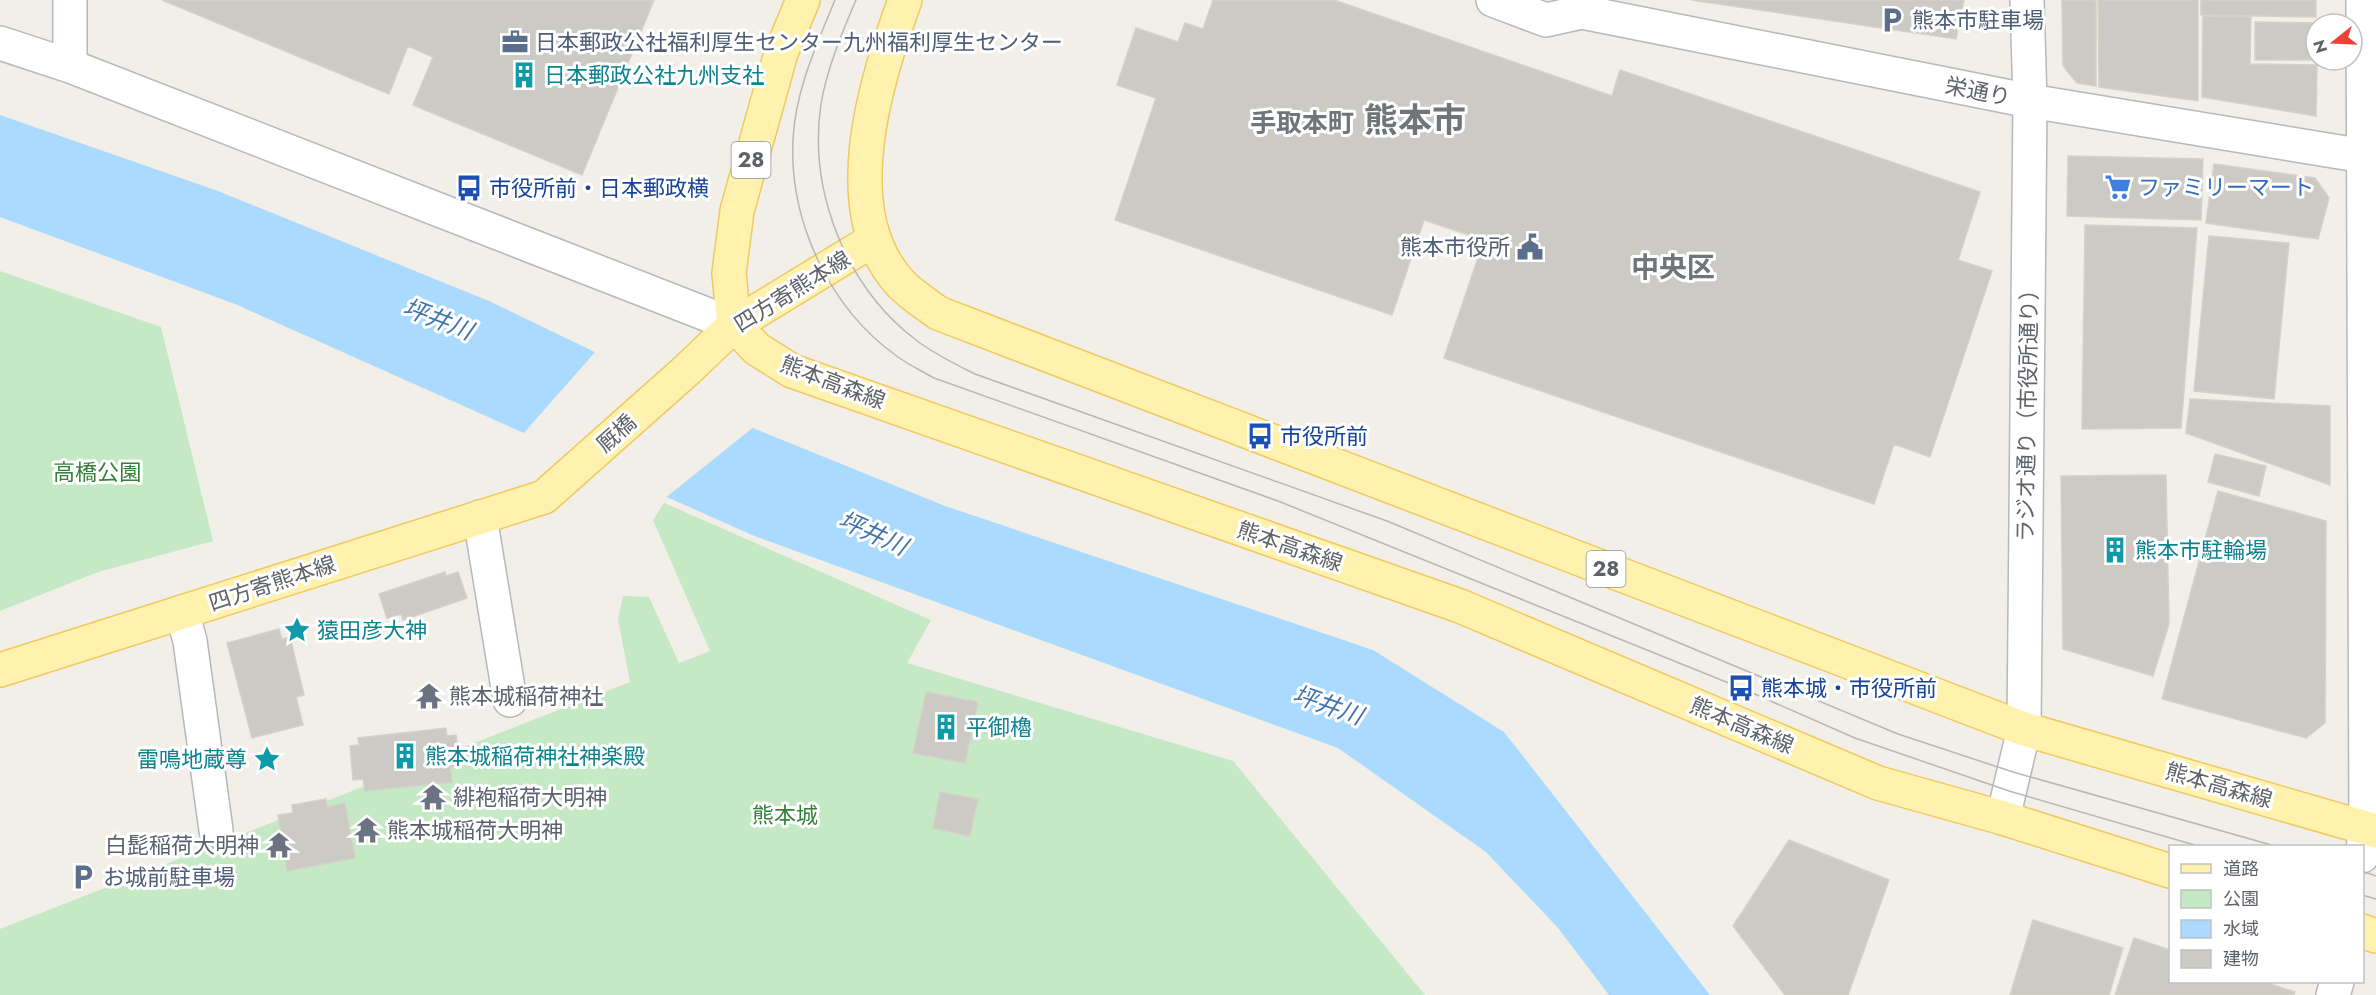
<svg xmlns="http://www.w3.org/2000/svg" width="2376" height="995" font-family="Jost,'Noto Sans JP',sans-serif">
  <rect width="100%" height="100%" fill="#f1efe8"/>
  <path fill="#c5e8c5" d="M0,271L161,327L213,541L98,572L0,611Z
    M664,503L931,620L907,663L1233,761L1425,995H0V929L630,682L618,619L623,596L649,597L679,663L710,651L653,520Z"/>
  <path fill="#aadaff" d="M0,115L218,191L489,301L753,428L945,506L1373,650L1504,732L1710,995H1609L1558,928L1486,852L1338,748L752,535L235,304L0,217Z"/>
  <path fill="#f1efe8" d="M597,350L755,426L664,499L522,435Z"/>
  <path fill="#cccac5" stroke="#d6d1c6" stroke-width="1.5" d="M162,0H654L582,175L413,105L433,57L408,46L389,94Z
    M1213,0H1334L1612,96L1620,70L1980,192L1958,260L1992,271L1930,457L1894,444L1874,504L1444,358L1484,240L1424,220L1392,315L1115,220L1156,98L1117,85L1136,28L1178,42L1185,23L1203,29Z
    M1691,0H1964L1956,39Z
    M2062,0H2096V86L2077,83L2063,66Z
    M2098,0H2198V101L2099,87Z
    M2201,0H2316V17L2201,15Z
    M2203,16L2251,17L2250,64L2317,65L2316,116L2202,97Z
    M2255,22L2325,23L2316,24V60H2325H2255Z
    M2068,156L2203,159L2201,220L2067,216Z
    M2214,164L2315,178L2329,198L2318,239L2206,223Z
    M2085,225L2197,228L2181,428L2082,429Z
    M2209,236L2289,243L2274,399L2194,391Z
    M2190,399L2330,406V485L2186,433Z
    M2215,454L2266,466L2259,496L2208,482Z
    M2166,475L2169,624L2153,676L2063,649L2061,476Z
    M2218,491L2326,521L2325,723L2306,738L2162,699Z
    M445,572L446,576L458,572L467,598L403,620L401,614L387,618L379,594Z
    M279,629L282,639L290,637L304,695L296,697L303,725L252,738L227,643Z
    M926,692L978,702L965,763L913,753Z
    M446,728L447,736L456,735L460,766L450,767L452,782L365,791L363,779L353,780L350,746L359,745L358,738Z
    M940,792L978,799L970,836L933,828Z
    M326,799L327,807L345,803L355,858L287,871L278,815L293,813L292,805Z
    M1789,840L1889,880L1848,995H1785L1733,926Z
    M2033,920L2123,948L2109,995H2010Z
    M2134,938L2170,950V982H2265L2295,992L2294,995H2115Z"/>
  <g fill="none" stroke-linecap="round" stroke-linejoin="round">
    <g stroke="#b5b8bc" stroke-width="36">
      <path id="minor" d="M70,0V66
        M1493,0L1546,20L1582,12L2030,101L2376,158
        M0,43L70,66L734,325
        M480,517L510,700
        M182,612L190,641L216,830
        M2003,818L2024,729L2030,101L2027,0
        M2362,856L2366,827L2363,0
        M2333,995L2337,982"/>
    </g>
    <g stroke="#f2c960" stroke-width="36">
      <path id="major" d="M803,0L781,53L737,211L729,273L734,325L757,349L792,371L1460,606L1878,783L2003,818L2170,871
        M905,0C876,81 833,213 902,285C912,295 926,304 938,313L2024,729L2376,831
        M0,670L544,497L688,369L734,325L873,240
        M2362,931L2376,936"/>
    </g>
    <use href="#minor" stroke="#fff" stroke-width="33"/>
    <use href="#major" stroke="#fff2af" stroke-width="33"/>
    <path stroke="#b6b7b8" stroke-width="1.5" d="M835,0C817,44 795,91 793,140C789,222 830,309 898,357C909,365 922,371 934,378L1278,501L1741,688L1855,738L2009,791L2198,846
      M856,0C842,33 827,68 821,104C808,191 846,287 916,340C934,354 955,364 975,374L1387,521L1898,734L2013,772L2275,846
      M2362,871L2376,876
      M2362,895L2376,899"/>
  </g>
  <defs>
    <g id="parking-bare" transform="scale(2.07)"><path d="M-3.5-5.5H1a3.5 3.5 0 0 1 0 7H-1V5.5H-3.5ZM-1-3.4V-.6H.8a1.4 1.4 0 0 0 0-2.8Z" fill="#5c6f8a" stroke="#fff" stroke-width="2.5" paint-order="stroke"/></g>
    <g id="office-bare" transform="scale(2.07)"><path d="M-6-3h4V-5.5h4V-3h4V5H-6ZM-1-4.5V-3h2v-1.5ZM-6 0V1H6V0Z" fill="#5c6f8a" stroke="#fff" stroke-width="2.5" paint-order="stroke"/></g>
    <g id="building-bare" transform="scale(2.07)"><path d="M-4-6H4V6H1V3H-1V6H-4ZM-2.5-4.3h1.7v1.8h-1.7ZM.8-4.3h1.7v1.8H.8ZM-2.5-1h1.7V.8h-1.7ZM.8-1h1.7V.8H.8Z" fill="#0f9aa8" stroke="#fff" stroke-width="2.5" paint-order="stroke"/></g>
    <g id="supermarket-bare" transform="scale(2.07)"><path d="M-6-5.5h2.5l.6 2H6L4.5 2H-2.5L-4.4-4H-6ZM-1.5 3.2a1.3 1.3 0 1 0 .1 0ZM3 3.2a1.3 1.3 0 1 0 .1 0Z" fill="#3f7fe0" stroke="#fff" stroke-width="2.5" paint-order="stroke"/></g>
    <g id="bus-bare" transform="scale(2.07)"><path d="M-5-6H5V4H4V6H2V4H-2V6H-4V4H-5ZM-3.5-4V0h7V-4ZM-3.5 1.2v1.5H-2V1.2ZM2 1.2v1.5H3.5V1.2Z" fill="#1a4fb4" stroke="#fff" stroke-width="2.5" paint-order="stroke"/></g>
    <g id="civic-bare" transform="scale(2.07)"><path d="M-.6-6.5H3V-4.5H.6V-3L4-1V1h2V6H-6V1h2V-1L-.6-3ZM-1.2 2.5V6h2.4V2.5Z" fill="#5c6f8a" stroke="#fff" stroke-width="2.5" paint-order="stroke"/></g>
    <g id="sight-bare" transform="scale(2.07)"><path d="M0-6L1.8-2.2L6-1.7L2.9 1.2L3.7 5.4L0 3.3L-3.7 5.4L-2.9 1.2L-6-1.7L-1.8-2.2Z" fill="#0f9aa8" stroke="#fff" stroke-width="2.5" paint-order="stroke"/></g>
    <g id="temple-bare" transform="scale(2.07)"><path d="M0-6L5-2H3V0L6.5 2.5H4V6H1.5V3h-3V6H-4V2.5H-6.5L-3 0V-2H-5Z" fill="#6b7280" stroke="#fff" stroke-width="2.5" paint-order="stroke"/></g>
  </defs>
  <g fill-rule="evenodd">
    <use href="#parking-bare" x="1892" y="20"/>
    <use href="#office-bare" x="515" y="42"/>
    <use href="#building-bare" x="524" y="75"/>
    <use href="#supermarket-bare" x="2118" y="187"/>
    <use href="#bus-bare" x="469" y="188"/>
    <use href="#civic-bare" x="1530" y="247"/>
    <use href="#bus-bare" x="1260" y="436"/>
    <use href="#building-bare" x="2115" y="550"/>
    <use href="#sight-bare" x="297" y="630"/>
    <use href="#bus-bare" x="1741" y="688"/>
    <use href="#temple-bare" x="429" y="696"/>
    <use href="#building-bare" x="946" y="727"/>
    <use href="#building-bare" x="405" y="756"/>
    <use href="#sight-bare" x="267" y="759"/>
    <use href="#temple-bare" x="433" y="797"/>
    <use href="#temple-bare" x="367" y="830"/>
    <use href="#temple-bare" x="279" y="845"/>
    <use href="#parking-bare" x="83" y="877"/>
  </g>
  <g text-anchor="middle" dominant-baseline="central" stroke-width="6" stroke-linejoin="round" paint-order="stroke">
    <g fill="#fff" stroke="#8f9295" stroke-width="1.5">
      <rect x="731.5" y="142" width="39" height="36" rx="4.5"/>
      <rect x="1586.5" y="551" width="39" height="36" rx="4.5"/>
    </g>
    <g font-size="21" font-weight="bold" fill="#5f6368">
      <text x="751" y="160">28</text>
      <text x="1606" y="569">28</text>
    </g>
    <g font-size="22" fill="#4e5e75" stroke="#fff" text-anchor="start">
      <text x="1912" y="20">熊本市駐車場</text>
      <text x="535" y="42">日本郵政公社福利厚生センター九州福利厚生センター</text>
      <text x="1510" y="247" text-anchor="end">熊本市役所</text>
      <text x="103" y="877">お城前駐車場</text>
    </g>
    <g font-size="22" fill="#0d838f" stroke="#fff" text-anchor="start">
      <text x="544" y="75">日本郵政公社九州支社</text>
      <text x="2135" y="550">熊本市駐輪場</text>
      <text x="317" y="630">猿田彦大神</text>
      <text x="966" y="727">平御櫓</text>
      <text x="425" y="756">熊本城稲荷神社神楽殿</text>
      <text x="247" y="759" text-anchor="end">雷鳴地蔵尊</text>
    </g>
    <g font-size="22" fill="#5f6368" stroke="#fff">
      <text transform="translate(1978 91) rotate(11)">栄通り</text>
      <text transform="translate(792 291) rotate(-32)">四方寄熊本線</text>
      <text transform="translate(833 382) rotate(21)">熊本高森線</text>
      <text transform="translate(2027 410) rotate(-89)">ラジオ通り（市役所通り）</text>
      <text transform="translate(616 433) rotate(-42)">厩橋</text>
      <text transform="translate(1290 546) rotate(19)">熊本高森線</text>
      <text transform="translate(272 583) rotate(-18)">四方寄熊本線</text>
      <text transform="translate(1742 725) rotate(23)">熊本高森線</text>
      <text transform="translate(2219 785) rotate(16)">熊本高森線</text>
    </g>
    <g font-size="22" fill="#366cbe" stroke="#fff" text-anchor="start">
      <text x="2138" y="187">ファミリーマート</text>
    </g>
    <g font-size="22" fill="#164399" stroke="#fff" text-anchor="start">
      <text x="489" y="188">市役所前・日本郵政横</text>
      <text x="1280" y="436">市役所前</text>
      <text x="1761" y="688">熊本城・市役所前</text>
    </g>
    <g font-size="22" fill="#348238" stroke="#fff">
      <text x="97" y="472">高橋公園</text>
      <text x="785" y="815">熊本城</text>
    </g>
    <g font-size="22" fill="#5b616d" stroke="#fff" text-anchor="start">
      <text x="449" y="696">熊本城稲荷神社</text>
      <text x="453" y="797">緋袍稲荷大明神</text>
      <text x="387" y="830">熊本城稲荷大明神</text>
      <text x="259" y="845" text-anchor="end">白髭稲荷大明神</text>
    </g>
    <g font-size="24" font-style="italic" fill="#4174aa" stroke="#fff">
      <text transform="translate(438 319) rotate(21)">坪井川</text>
      <text transform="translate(873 533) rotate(24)">坪井川</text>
      <text transform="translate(1328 705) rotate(19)">坪井川</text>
    </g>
    <g font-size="26" font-weight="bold" fill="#70757a" stroke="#fff">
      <text x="1302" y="123">手取本町</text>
    </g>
    <g font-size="28" font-weight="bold" fill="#70757a" stroke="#fff">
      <text x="1673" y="267">中央区</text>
    </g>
    <g font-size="34" font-weight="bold" fill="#70757a" stroke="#fff">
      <text x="1415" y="120">熊本市</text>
    </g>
  </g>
  <rect x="2169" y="845" width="195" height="138" fill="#ffffff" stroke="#bfc1c3" stroke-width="1.5"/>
  <rect x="2181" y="864" width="30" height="9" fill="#fff2af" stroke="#bfc1c3" stroke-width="1.5"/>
  <text x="2223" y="875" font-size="18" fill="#5f6368">道路</text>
  <rect x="2181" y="890" width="30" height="18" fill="#c5e8c5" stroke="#bfc1c3" stroke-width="1.5"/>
  <text x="2223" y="905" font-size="18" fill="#5f6368">公園</text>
  <rect x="2181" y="920" width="30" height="18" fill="#aadaff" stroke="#bfc1c3" stroke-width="1.5"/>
  <text x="2223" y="935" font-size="18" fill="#5f6368">水域</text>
  <rect x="2181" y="950" width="30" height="18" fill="#cccac5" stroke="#bfc1c3" stroke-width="1.5"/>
  <text x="2223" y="965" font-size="18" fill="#5f6368">建物</text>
  <g transform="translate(2334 42) rotate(252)"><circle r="28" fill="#ffffff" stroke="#bfc1c3" stroke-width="1.5"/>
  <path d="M0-4.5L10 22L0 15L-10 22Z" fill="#ea4335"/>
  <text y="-9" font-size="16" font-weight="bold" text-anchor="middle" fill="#5f6368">N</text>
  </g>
</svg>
